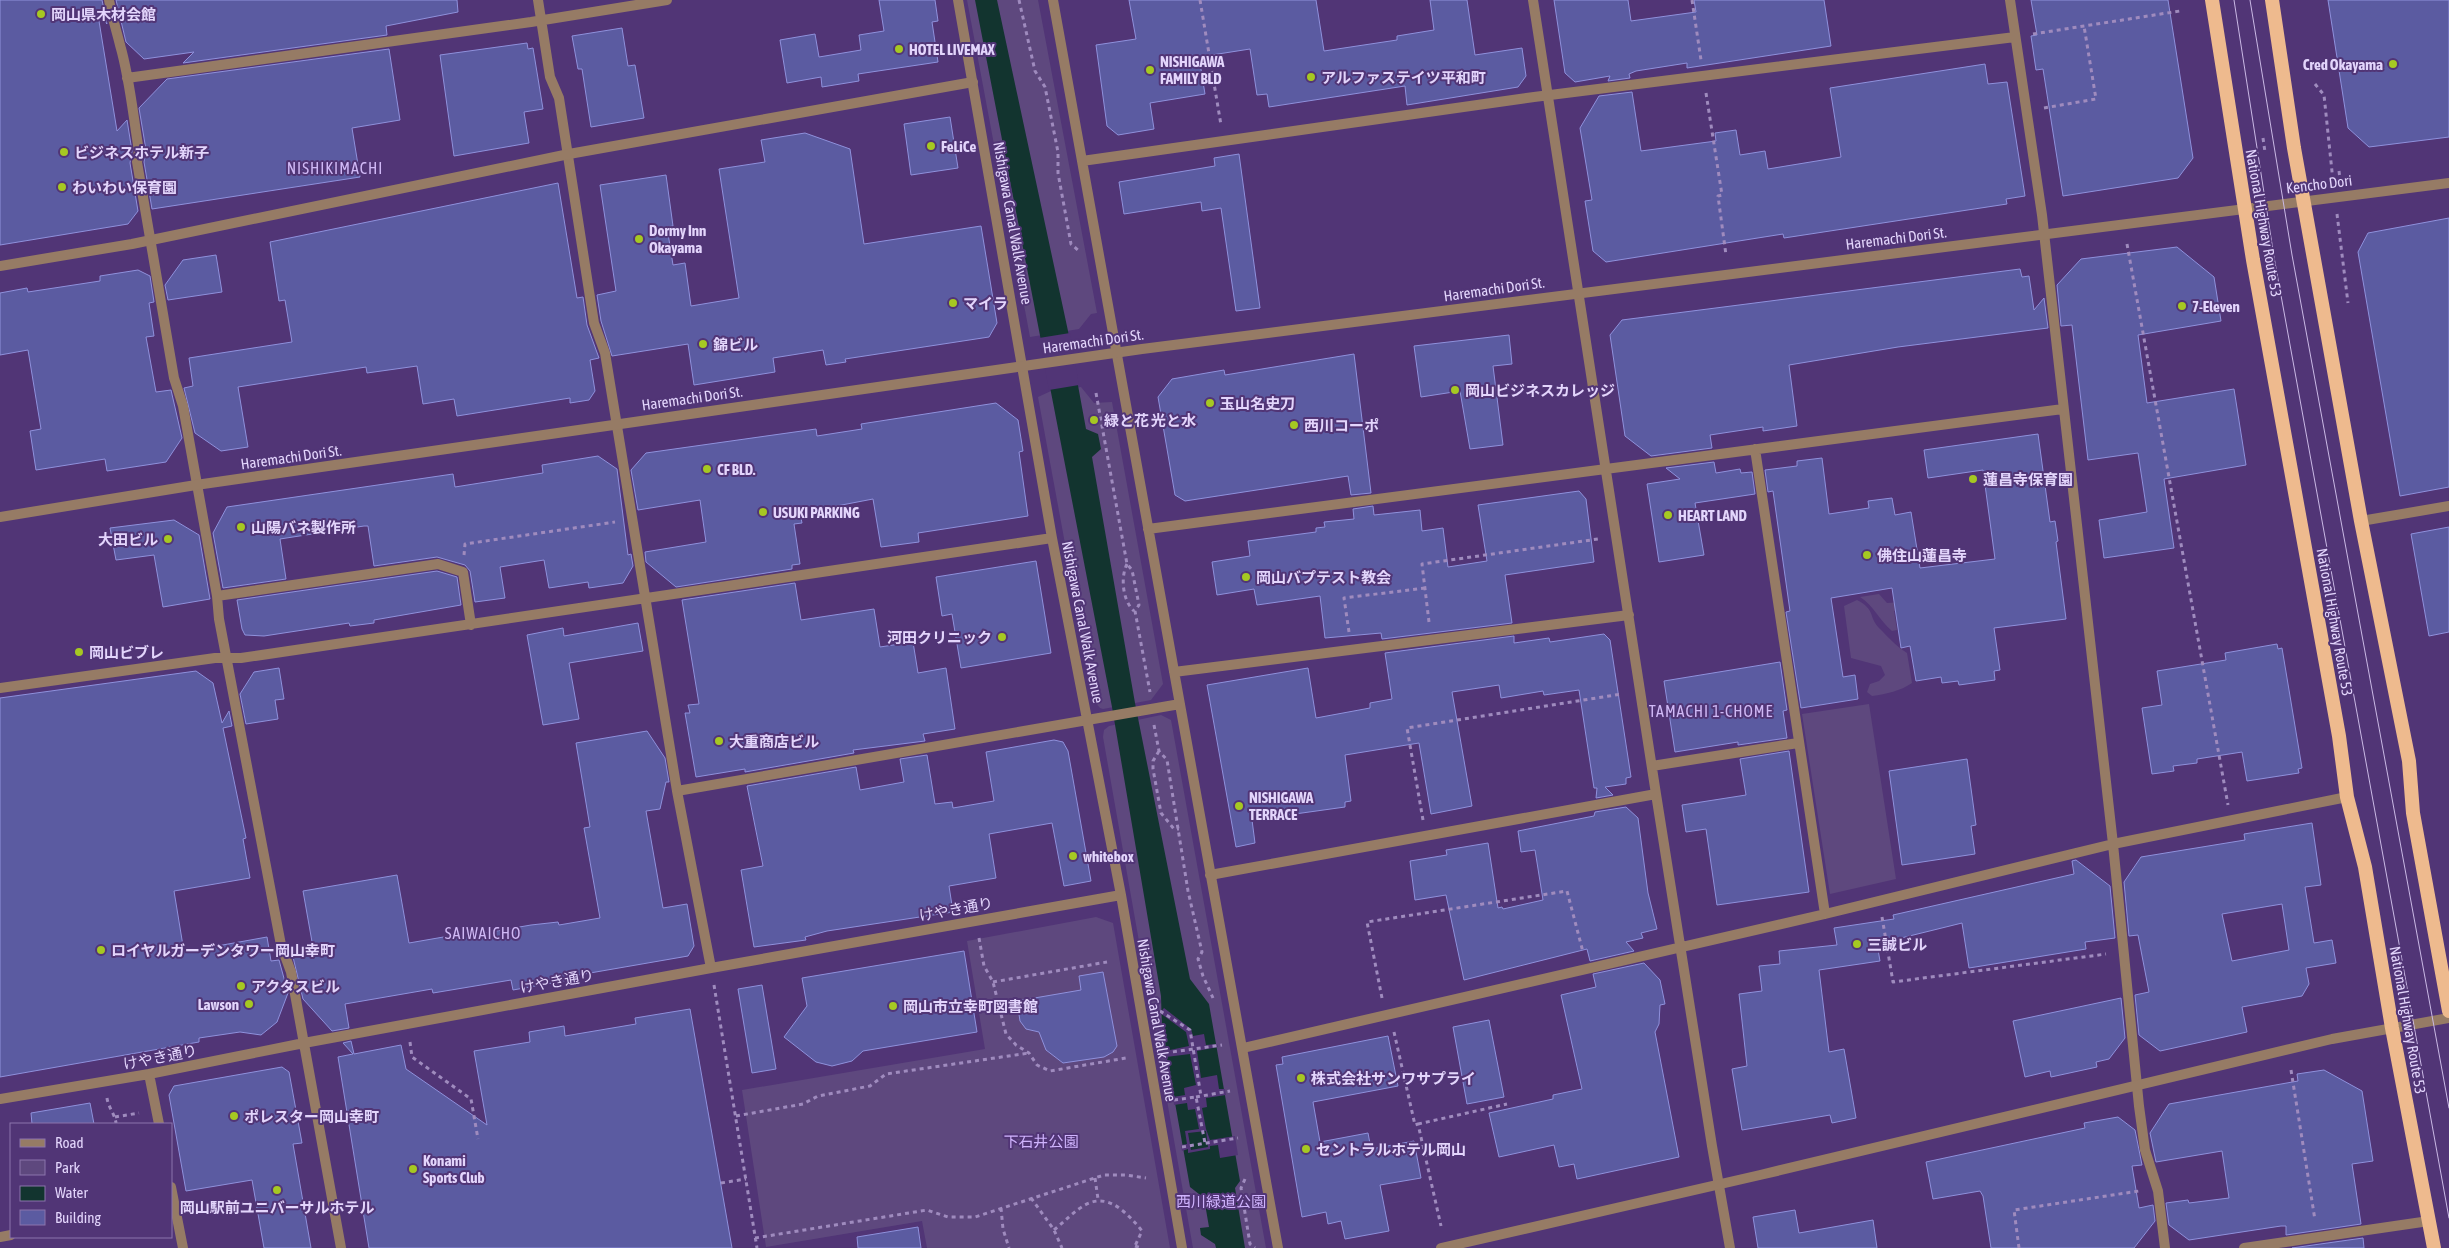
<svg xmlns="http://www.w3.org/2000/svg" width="2449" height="1248" font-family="'Asap Condensed','Noto Sans JP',sans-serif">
  <rect width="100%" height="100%" fill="#513576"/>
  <path fill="#5e487e" d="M967,0H1038L1097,313L1091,314L1079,329L1030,337Z
    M1081,387L1094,403L1112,402L1163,684L1151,700L1103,709L1100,708L1094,701L1038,397L1051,391Z
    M1879,594L1887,603L1902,602L1916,607L1894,611L1897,630L1892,631C1879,620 1874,606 1860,597Z
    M1857,600C1876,610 1868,616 1879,628C1888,637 1896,646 1907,653L1912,683C1900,691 1887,694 1872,696L1867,692L1870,684L1879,681L1885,675L1881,666L1851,658L1844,606Z
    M1869,704L1896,879L1830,894L1802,714Z
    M1161,715L1171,720L1266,1248H1193L1103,737L1104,730L1109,726Z
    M1096,917L1113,923L1170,1248H927L922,1221L766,1247L742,1090L985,1049L967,941Z"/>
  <path fill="#12342f" d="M975,0H997L1068,331L1086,429L1098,434L1101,449L1092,457L1135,703L1190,979L1209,1004L1240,1181L1235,1188L1245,1248H1216L1215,1244L1201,1235L1200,1228L1209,1227L1204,1198L1190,1187L1162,1030L1161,996L1112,707Z"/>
  <path fill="#513576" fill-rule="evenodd" d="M1070,333L1079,385L1049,390L1039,338Z
    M1164,1008L1191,1029L1193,1036L1204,1034L1206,1045L1217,1044L1218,1047L1197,1051L1201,1078L1217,1075L1219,1089H1225L1226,1095L1206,1098L1207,1107L1202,1108L1206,1129L1210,1140L1235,1136L1238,1155L1220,1158L1218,1145L1210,1146V1149L1188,1153V1149L1182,1151L1181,1145L1187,1144L1185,1131L1199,1129L1195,1109L1188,1110L1187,1103L1174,1105L1173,1097L1185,1095L1184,1088L1196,1085L1190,1054L1166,1057L1165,1051L1189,1046L1186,1032L1160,1013ZM1206,1131L1208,1147L1191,1150L1188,1133Z"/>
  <path fill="#5b5ba1" stroke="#8f91dc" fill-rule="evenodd" d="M0,0H102L107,24L98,15L117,131L127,120L132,151L130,163L138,211L128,224L0,245Z
    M116,0H457L458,12L386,26L387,35L183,63L194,52L144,59L126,42Z
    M879,0H935L938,21L932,22L938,62L858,74L859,81L822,87L821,77L787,83L780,40L815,34L819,57L861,50L859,35L884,31Z
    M1129,0H1316L1324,51L1397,40V36L1434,30L1430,0H1467L1475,55L1522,48L1526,76L1518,87L1407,105L1405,86L1269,107L1267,94L1257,95L1250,49L1199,57L1205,94L1150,103L1154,129L1118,135L1107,126L1096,45L1136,39Z
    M1554,0H1628L1631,21L1696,12L1694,0H1824L1831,46L1687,68V63L1636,71L1629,74L1630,78L1608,81L1610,76L1575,82L1565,73Z
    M2031,0H2168L2193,158L2178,178L2063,196L2043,69L2036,70L2031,36L2037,35Z
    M2328,0H2449V137L2369,147L2348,128Z
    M622,28L628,66L635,65L644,118L591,127L582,69H578L572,36Z
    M527,43L528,49L533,48L543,109L524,112L529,143L454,156L440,55Z
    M389,49L400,120L352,128L360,177L152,209L144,162L146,150L139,108L167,79Z
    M1985,64L1988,84L2007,82L2025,196L2006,199L2007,204L1784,238L1783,234L1606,262L1593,251L1585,201L1592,200L1580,128L1599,96L1632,92L1641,151L1716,141L1715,133L1736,130L1740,155L1765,151L1768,169L1841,157L1830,88Z
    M950,117L958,168L911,175L904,124Z
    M805,133L850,149L864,244L981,226L997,323L989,337L845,359L846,362L826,365L823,350L773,358L775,372L694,385L688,344L612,356L601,321L597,295L616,291L600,185L666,175L673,226L667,227L673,265L685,263L691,306L739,298L719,169L765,162L761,140Z
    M1239,154L1260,308L1236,311L1221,208L1202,211L1201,202L1124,214L1119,182L1215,166L1214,158Z
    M558,183L577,298L583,297L587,325L599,358L590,360L595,391L589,400L570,403V398L457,416L454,399L423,404L417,366L367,373L366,367L238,387L248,447L221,451L195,433L184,388L193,386L189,358L292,342L285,300L279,301L270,242Z
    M2449,218V487L2400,496L2358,252L2368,233Z
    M2177,247L2214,277L2221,321L2138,335L2147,403L2234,389L2246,465L2164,479L2174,548L2104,558L2099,520L2147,512L2138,453L2088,460L2072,325L2061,326L2057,285L2081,259Z
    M216,255L222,292L168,300L165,285L183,260Z
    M2020,269L2022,277L2029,276L2034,310L2044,298L2048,328L1898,347L1789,365L1797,426L1763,431V427L1710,435L1712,448L1651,456L1625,436L1610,335L1622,320Z
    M138,270L150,276L154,302L149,303L154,336L146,337L156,392L171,390L182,438L166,462L107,471L105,459L36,470L30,431L41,429L28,350L0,355V293L27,288L28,292L100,281V276Z
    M1509,335L1512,364L1493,366L1503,445L1470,449L1460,391L1421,397L1414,346Z
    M1354,354L1371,493L1351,495L1348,476L1185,501L1175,495L1158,397L1172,379L1224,370L1225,375Z
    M996,403L1018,420L1023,451L1019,452L1028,516L918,533L919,542L881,547L873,499L800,513L802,523L794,524L800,564L792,565V569L676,587L646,562L645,552L706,542L700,500L638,510L631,470L646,453L816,429L817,436L862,429L861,424Z
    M2038,434L2050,522L2055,521L2058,541L2056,542L2066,619L1994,628L2000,670L1994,671L1995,680L1959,685L1958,681L1942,683L1941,677L1916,681L1910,646L1901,648L1892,588L1831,598L1843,677L1855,675L1858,699L1801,708L1786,612L1790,611L1773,491L1768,492L1765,470L1797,466V461L1822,458L1829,514L1869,508L1868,501L1892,498L1895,515L1911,512L1920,568L1995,559L1983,470L1928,478L1924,450Z
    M598,456L617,469L628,555L631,554L633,566L623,583L589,588L588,582L549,588L544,560L500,567L505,598L475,602L470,571L465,565L437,557L374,566L368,526H364L280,539L286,579L223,588L213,533L227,507L453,474L455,487L543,473L542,465Z
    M1714,462L1716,473L1740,469L1741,473L1752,472L1755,494L1695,503L1704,555L1659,562L1647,484L1680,479L1666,468Z
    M1579,491L1586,499L1594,562L1505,575L1512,623L1382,639L1381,633L1325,638L1320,596L1257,605L1254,589L1217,595L1212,562L1250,556L1248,541L1316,532V528L1325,527L1324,522L1354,519L1353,509L1373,506L1374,515L1420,510L1422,531L1443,528L1448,567L1487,561L1478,505Z
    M174,520L199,535L210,599L163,607L154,555L116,560L110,528Z
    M2449,527V632L2429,636L2411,534Z
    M1036,561L1051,653L961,668L952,614L942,616L936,577Z
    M437,571L457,577L461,605L374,620V623L350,626L349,623L264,636L245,635L242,629L237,600Z
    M795,583L801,620L874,609L880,647L913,642L918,673L946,668L955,729L923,734L925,741L853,750L854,753L745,772V769L696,777L685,713H690L688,705L699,704L682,600Z
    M638,623L643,651L569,663L579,719L543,725L527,635L563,628L564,636Z
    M1604,634L1610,640L1631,777L1626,778V784L1605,787L1613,795L1596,798L1597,788H1594L1579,690L1544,695L1543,691L1501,698L1499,685L1452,692L1472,806L1431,814L1419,743L1345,755L1351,801L1345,802V807L1252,820L1255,843L1236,847L1207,685L1308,668L1316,718L1370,708V703L1392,699L1385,653L1514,636V643L1549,638L1550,642Z
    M2277,644L2278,649L2282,648L2302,768L2298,769L2299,773L2247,781L2242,752L2197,759V763L2173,766L2174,771L2152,774L2142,708L2162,705L2157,671L2226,660L2225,653Z
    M1780,662L1787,710L1783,711L1787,738L1738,745V742L1675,752L1664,681Z
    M279,668L284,699L275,700L278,719L246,724L240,694L254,672Z
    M196,671L213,683L222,723L229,711L232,726L223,728L246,838L243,839L250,878L174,891L184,952L267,937L271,961L279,960L288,993L277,1022L261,1035L240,1032L199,1038V1042L0,1077V698Z
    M647,731L665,758L669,782H666L660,809L646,811L663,908L687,904L694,946L688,956L567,977L568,980L513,990L511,980L433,993L432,989L345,1004L349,1028L332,1031L303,999L293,957L314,953L303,891L397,875L409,943L478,931L479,934L531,925L558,922L559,925L600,918L584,828L590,827L576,743Z
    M1054,740L1063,742L1068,751L1091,881L1064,886L1052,823L989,834L996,878L949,886L953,912L827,931L805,937L806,940L754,947L741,870L763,866L747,786L856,767L860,790L904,782L900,759L927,755L935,804L952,802L953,808L994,801L986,752Z
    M1789,751L1809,892L1717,905L1706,829L1686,832L1682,805L1746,795L1740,759Z
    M1967,759L1976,825L1971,826L1975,854L1902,865L1889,771Z
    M1626,807L1638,818L1648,893L1657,929L1641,933L1643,938L1626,942L1634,951L1590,961L1587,949L1464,980L1446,895L1415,900L1410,861L1447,855L1446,850L1488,843L1498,908L1502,907L1503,909L1543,900L1535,850L1521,852L1518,831L1594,816L1595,812Z
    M2312,823L2321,885L2305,887L2314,943L2332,940L2336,963L2306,968L2309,984L2302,996L2242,1007L2247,1032L2160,1051L2139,1035L2135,995L2149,992L2138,935L2129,936L2124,882L2141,857L2245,840L2244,834ZM2282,904L2289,950L2232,961L2222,914Z
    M2076,860L2110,886L2115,938L2085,942L2086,949L1969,968L1962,923L1877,944L1880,961L1819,970L1829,1052L1844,1049L1856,1118L1832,1123L1830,1115L1742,1130L1732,1069L1747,1066L1739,994L1762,991L1759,966L1780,964L1779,951L1837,945L1834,928L1894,919L1893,915L2074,874L2072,861Z
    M964,951L977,1032L863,1051L852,1061L832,1066L816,1062L784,1037L807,1006L802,978Z
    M1644,963L1660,980L1665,1004L1660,1005L1659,1024L1655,1032L1679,1157L1577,1179L1574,1164L1559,1167L1554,1145L1499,1157L1489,1113L1553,1099V1095L1582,1089L1561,995L1596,987L1593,974Z
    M1103,972L1117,1046L1113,1052L1104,1057L1063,1063L1046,1050L1039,1032L1026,1029L1020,1021L1017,1001L1081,990L1079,976Z
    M762,985L776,1069L752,1073L738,989Z
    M2121,998L2125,1038L2109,1059L2096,1062L2097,1067L2051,1077L2050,1071L2025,1077L2013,1021Z
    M690,1009L732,1248H369L338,1057L353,1054L343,1043L351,1041L354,1054L401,1045L406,1069L487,1125L474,1051L530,1042L529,1032L564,1026L565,1036L636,1024L635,1018Z
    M1489,1020L1504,1097L1467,1104L1453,1027Z
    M1388,1036L1398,1086L1313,1102L1320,1142L1368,1133L1371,1149L1414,1141L1421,1178L1380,1185L1389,1231L1345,1239L1341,1221L1328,1224L1326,1212L1302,1217L1276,1065L1283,1064L1282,1057Z
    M282,1067L289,1072L302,1143L293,1144L311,1248H264L252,1180L186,1191L169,1095L174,1086Z
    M2324,1070L2362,1091L2373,1161L2352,1164L2361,1224L2286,1235V1226H2281L2189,1240L2169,1225L2166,1203L2188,1200L2189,1203L2229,1198L2222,1151L2156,1162L2150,1133L2169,1104L2298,1081L2297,1074Z
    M90,1103L94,1124H32L31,1113Z
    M2118,1117L2135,1130L2142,1165L2132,1166L2139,1208L2153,1205L2155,1221L2134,1248H1991L1983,1196L1980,1191L1933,1199L1926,1162L2085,1128L2084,1123Z
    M1795,1210L1799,1233L1873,1220L1877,1248H1758L1753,1217Z
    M918,1227L921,1248H858L857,1237Z
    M2363,1238L2364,1248H2292Z"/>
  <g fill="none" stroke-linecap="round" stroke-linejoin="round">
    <path stroke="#9f8bbe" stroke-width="3" stroke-dasharray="4 4" stroke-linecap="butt" d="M1019,0L1035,71L1045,87L1058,152V173L1071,244L1079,251
      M1200,0L1221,125
      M1692,0L1701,60
      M2033,34L2180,11
      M2315,84L2324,95L2333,181
      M1706,93L1722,195L1718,196L1726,255
      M2044,108L2096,99L2084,26
      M2263,138L2265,152
      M2339,171L2340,179
      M2337,214L2348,303
      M2127,244L2228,805
      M1096,393L1127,564L1132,570L1139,605L1135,611L1150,692
      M464,555L465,544L615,522
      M1127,564C1120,578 1123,601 1134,611
      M1429,622L1422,564L1598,539
      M1349,632L1344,598L1425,588
      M1154,725L1159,751L1167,760L1188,891L1202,952L1198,959L1203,976L1213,998
      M1159,751L1153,761V769L1161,813L1174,829H1179
      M1423,820L1407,728L1622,694
      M1882,917L1893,982L2106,954
      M979,938L984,966L993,982L1006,1034L1016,1045L1029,1053L1037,1065L1050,1071L1126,1058
      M993,982L1107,962
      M714,985L757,1248
      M1382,998L1367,922L1567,891L1583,952
      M1160,1011L1190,1030L1201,1096
      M1394,1032L1415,1125L1418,1124L1441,1226
      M410,1042L412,1057L471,1099L478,1139
      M1165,1053L1222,1045
      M2291,1070L2315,1220
      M1196,1097L1230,1091
      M107,1098C108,1107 116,1116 116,1124
      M1174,1100L1196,1097L1205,1143
      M736,1116L803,1104L818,1096L870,1086L886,1074L1029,1053
      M115,1117L139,1113
      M1418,1124L1507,1104
      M1182,1147L1238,1138
      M1095,1178L1098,1199
      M1245,1179L1241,1188L1250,1244L1255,1248
      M721,1183L746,1179
      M1031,1198L1054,1230L1062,1248
      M1001,1208L1003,1229L1009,1248
      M1054,1230C1077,1211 1094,1187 1123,1211C1130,1217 1136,1223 1142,1231L1134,1248
      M755,1238L927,1210L948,1217H975L1104,1175H1126L1146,1178
      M1135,1246L1141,1248
      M2019,1248L2014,1210L2139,1191"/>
    <path stroke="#967b65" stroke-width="10" d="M2361,521L2449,506
      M0,1237L11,1235"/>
    <path stroke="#967b65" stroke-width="10" d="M109,0C112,17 116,29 120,45C130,79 133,116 139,151L137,162L174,378L183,406L217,596L219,619L281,945L291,972L341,1248
      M538,0L550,77L559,98L594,323L605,353L677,791L711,968
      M958,0L1052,538L1121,895L1182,1248
      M1053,0L1278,1248
      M1533,0L1656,794L1712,1146L1730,1248
      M2010,0L2042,215L2113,844L2139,1106L2145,1150L2158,1191L2165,1248
      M127,78L531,22L667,0
      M1082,161L1534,97L2015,37
      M1755,449L1825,914
      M1148,529L2063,409
      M217,596L438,564L463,572L471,625
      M1174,672L1629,615
      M0,688L215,658H241L1052,538
      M1652,766L1798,743
      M677,791L1180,704
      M1210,875L1656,794
      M1243,1048L1825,914L2113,844L2347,797
      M149,1074L159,1124
      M0,1099L149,1074L304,1043L711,968L1121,895
      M171,1187L183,1248
      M2244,1248L2429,1221"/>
    <path stroke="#967b65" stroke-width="10" d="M0,266L132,244L569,154L973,82
      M0,517L196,485L1142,349L2449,183
      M1441,1248L1760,1175L2332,1039L2449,1018"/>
    <path stroke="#eeba8e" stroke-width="14" d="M2212,0L2253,260L2339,736L2347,797L2365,867L2392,1028L2434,1248
      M2272,0L2294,148L2361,521L2409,761L2413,813L2449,1011"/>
    <path stroke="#cab9e5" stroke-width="1" d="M2234,0L2274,257L2449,1218
      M2250,0L2292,255L2449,1108"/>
  </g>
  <g fill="#a6c822" stroke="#513576" stroke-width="2">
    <circle cx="41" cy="14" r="5"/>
    <circle cx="899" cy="49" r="5"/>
    <circle cx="2393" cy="64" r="5"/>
    <circle cx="1150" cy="70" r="5"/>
    <circle cx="1311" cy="77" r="5"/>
    <circle cx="931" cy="146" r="5"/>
    <circle cx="64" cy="152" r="5"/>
    <circle cx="62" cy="187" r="5"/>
    <circle cx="639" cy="239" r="5"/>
    <circle cx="953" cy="303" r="5"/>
    <circle cx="2182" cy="306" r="5"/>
    <circle cx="703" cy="344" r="5"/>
    <circle cx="1455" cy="390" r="5"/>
    <circle cx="1210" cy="403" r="5"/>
    <circle cx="1094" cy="420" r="5"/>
    <circle cx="1294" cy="425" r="5"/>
    <circle cx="707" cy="469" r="5"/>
    <circle cx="1973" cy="479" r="5"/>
    <circle cx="763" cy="512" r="5"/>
    <circle cx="1668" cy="515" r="5"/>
    <circle cx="241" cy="527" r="5"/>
    <circle cx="168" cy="539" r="5"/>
    <circle cx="1867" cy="555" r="5"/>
    <circle cx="1246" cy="577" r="5"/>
    <circle cx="1002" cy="637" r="5"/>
    <circle cx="79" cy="652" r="5"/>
    <circle cx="719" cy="741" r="5"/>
    <circle cx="1239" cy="806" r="5"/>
    <circle cx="1073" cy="856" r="5"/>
    <circle cx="1857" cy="944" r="5"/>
    <circle cx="101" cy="950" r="5"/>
    <circle cx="241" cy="986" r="5"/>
    <circle cx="249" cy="1004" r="5"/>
    <circle cx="893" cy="1006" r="5"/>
    <circle cx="1301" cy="1078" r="5"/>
    <circle cx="234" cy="1116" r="5"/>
    <circle cx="1306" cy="1149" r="5"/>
    <circle cx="413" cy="1169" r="5"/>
    <circle cx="277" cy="1190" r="5"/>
  </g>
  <g text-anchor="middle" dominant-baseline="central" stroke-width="4" stroke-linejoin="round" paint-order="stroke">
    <g font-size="15" font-weight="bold" fill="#e3d5fc" stroke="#513576" text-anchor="start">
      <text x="51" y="14">岡山県木材会館</text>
      <text x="909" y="49">HOTEL LIVEMAX</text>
      <text x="1160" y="61">NISHIGAWA<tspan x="1160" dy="17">FAMILY BLD</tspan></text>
      <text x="2383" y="64" text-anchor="end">Cred Okayama</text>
      <text x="1321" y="77">アルファステイツ平和町</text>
      <text x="941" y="146">FeLiCe</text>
      <text x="74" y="152">ビジネスホテル新子</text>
      <text x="72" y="187">わいわい保育園</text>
      <text x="649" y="230">Dormy Inn<tspan x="649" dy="17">Okayama</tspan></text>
      <text x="963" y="303">マイラ</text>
      <text x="2192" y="306">7-Eleven</text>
      <text x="713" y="344">錦ビル</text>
      <text x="1465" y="390">岡山ビジネスカレッジ</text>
      <text x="1220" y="403">玉山名史刀</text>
      <text x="1104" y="420">緑と花 光と水</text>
      <text x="1304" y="425">西川コーポ</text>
      <text x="717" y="469">CF BLD.</text>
      <text x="1983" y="479">蓮昌寺保育園</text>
      <text x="773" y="512">USUKI PARKING</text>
      <text x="1678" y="515">HEART LAND</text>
      <text x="251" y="527">山陽バネ製作所</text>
      <text x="158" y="539" text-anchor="end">大田ビル</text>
      <text x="1877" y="555">佛住山蓮昌寺</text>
      <text x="1256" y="577">岡山バプテスト教会</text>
      <text x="992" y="637" text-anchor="end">河田クリニック</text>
      <text x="89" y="652">岡山ビブレ</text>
      <text x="729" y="741">大重商店ビル</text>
      <text x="1249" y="797">NISHIGAWA<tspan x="1249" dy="17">TERRACE</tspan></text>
      <text x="1083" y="856">whitebox</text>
      <text x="1867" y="944">三誠ビル</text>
      <text x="111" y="950">ロイヤルガーデンタワー岡山幸町</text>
      <text x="251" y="986">アクタスビル</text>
      <text x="239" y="1004" text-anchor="end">Lawson</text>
      <text x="903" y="1006">岡山市立幸町図書館</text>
      <text x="1311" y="1078">株式会社サンワサプライ</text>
      <text x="244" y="1116">ポレスター岡山幸町</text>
      <text x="1316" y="1149">セントラルホテル岡山</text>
      <text x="423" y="1160">Konami<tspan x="423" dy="17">Sports Club</tspan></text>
      <text x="277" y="1207" text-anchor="middle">岡山駅前ユニバーサルホテル</text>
    </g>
    <g font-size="15" fill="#e3d5fc" stroke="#513576">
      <text transform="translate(2319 184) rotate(-7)">Kencho Dori</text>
      <text transform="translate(1013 223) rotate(80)">Nishigawa Canal Walk Avenue</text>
      <text transform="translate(2264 223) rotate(80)">National Highway Route 53</text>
      <text transform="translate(1896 238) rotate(-7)">Haremachi Dori St.</text>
      <text transform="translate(1494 289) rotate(-8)">Haremachi Dori St.</text>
      <text transform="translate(1093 341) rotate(-8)">Haremachi Dori St.</text>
      <text transform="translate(692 398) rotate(-8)">Haremachi Dori St.</text>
      <text transform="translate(291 457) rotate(-8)">Haremachi Dori St.</text>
      <text transform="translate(1083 622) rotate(79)">Nishigawa Canal Walk Avenue</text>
      <text transform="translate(2335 622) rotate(80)">National Highway Route 53</text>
      <text transform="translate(956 909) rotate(-10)">けやき通り</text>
      <text transform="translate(557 981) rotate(-10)">けやき通り</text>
      <text transform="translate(1157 1020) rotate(80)">Nishigawa Canal Walk Avenue</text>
      <text transform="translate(2408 1020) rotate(80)">National Highway Route 53</text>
      <text transform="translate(160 1057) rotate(-11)">けやき通り</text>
    </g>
    <g font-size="15" fill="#cfb3fd" stroke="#513576">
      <text x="1041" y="1141">下石井公園</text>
      <text x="1221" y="1201">西川緑道公園</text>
    </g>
    <g font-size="16" letter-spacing="1" fill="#d0b9f6" stroke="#513576">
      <text x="335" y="168">NISHIKIMACHI</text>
      <text x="1711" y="711">TAMACHI 1-CHOME</text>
      <text x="483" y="933">SAIWAICHO</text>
    </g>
  </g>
  <rect x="10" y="1123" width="162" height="115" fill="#513576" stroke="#8b75ac"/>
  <rect x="20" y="1139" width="25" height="8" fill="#967b65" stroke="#8b75ac"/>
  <text x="55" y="1148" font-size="15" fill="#e3d5fc">Road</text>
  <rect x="20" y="1160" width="25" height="15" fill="#5e487e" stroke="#8b75ac"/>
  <text x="55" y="1173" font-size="15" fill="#e3d5fc">Park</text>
  <rect x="20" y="1186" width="25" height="15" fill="#12342f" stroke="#8b75ac"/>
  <text x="55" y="1198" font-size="15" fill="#e3d5fc">Water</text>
  <rect x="20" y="1210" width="25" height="15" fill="#5b5ba1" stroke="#8b75ac"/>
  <text x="55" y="1223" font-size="15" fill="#e3d5fc">Building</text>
</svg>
